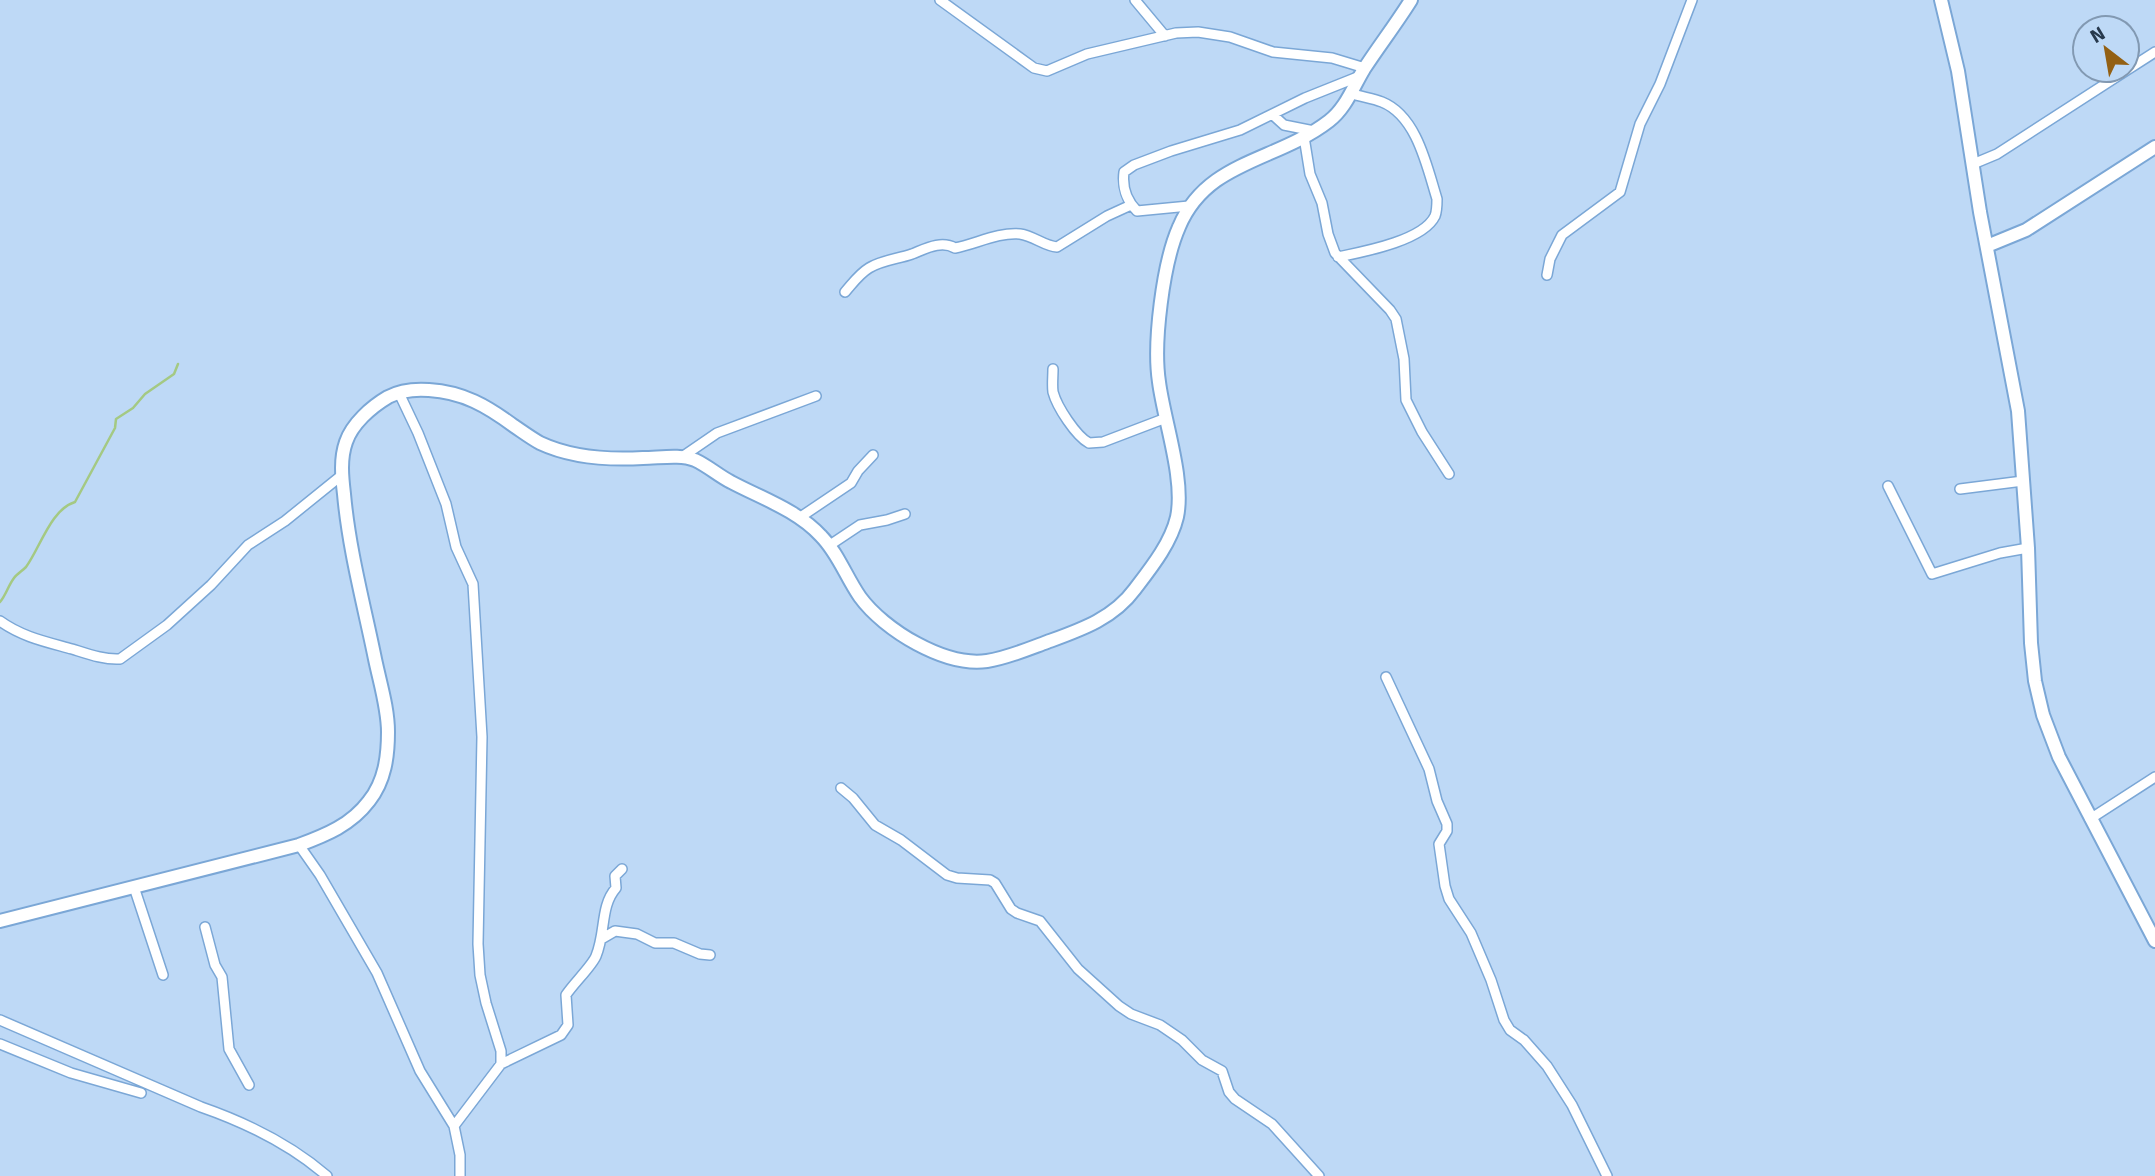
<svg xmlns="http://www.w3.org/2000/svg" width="2155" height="1176" font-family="Signika,sans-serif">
  <rect width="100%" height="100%" fill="#bed9f6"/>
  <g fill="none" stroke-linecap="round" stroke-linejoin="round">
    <path stroke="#a4c983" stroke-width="2.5" d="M0,602C6,595 8,586 14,578C17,574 22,571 26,567C40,548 51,509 75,502L115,428L116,419L133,408L145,394L174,374L178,364"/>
    <g stroke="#7ba7d6" stroke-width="12">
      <path id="street" d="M940,0L1034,68L1047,71L1087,54L1176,33L1198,32L1230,37L1273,52L1332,58L1365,68
        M1135,0L1165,36
        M2127,70L2155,52
        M1273,115L1284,125L1314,131
        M1304,137L1310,174L1322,203L1328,234L1335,253L1390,310L1396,319L1404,359L1406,400L1422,432L1449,474
        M1973,164L1997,154L2127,70
        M1189,206L1137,211C1127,201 1122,187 1124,172L1134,165L1171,151L1240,130L1305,98L1360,76
        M1338,257C1362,252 1423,241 1435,216C1437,211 1437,205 1437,199C1427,167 1417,116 1382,102C1372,98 1361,97 1350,93
        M1547,275L1550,259L1562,235L1620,192L1640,124L1660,84L1692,0
        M845,292C853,283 859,274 869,268C882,260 898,259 912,254C925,249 941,240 955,248C976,244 998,232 1020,234C1034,236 1044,246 1057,247L1107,216L1131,205
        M1053,369C1053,377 1052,385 1053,392C1057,407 1076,436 1089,443L1103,442L1166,418
        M399,393L418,433L446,504L456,547L473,584L482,737L478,944L480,975L486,1003L501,1051V1064L454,1126
        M682,457L717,433L816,396
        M1888,486L1932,574L2000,553L2028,548
        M1960,489L2023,481
        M799,518L851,483L858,471L873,455
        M830,545L860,525L887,520L905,514
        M0,621C22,637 47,642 72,649C88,654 104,660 120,659L167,625L211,585L248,545L285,521L342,475
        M1386,677L1429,769L1437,801L1447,824V831L1439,844L1445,886L1449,899L1471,933L1491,980L1504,1020L1510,1030L1524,1040L1547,1066L1572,1105L1607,1176
        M841,788L853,798L875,825L901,840L947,875L957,878L990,880L995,883L1011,909L1017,913L1040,921L1078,969L1119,1006L1131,1014L1160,1025L1182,1040L1202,1060L1222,1071L1229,1092L1235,1099L1272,1124L1319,1176
        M2090,819L2155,777
        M299,845L320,875L377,973L420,1071L454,1126L460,1155V1176
        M134,887L163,975
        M205,927L215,965L222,977L229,1049L249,1085
        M603,938L615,931L637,934L655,943H674L700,954L710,955
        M0,1020L201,1107C247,1123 290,1144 327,1176
        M0,1044L71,1073L141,1093
        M501,1064L561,1035L568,1025L566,995C573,984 592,966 596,956C606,932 600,906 616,888L615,876L622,869"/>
    </g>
    <g stroke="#7ba7d6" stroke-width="16">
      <path id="secondary" d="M1941,0L1958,71L1980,212L2018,411L2028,548L2031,643L2035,681L2043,715L2059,757L2155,941
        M1987,246L2026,230L2155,147
        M0,921L299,845C326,835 351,825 369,801C385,781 388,756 388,732C388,708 380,683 375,659C364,605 349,550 344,494C342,477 340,459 346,442C352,424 371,407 388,397C401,390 415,389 429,390C463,392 487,406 514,426C523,432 531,438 540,443C572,458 609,460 643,458C659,458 680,454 695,460C708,466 719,476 731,482C761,498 797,510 821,536C838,553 846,577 860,597C884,630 945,667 987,661C1007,658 1028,649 1047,642C1080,630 1113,619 1135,589C1151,568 1171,543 1177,517C1185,479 1164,421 1159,382C1153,343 1163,263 1179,227C1207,160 1276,162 1329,121C1346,108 1353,87 1364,69C1379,46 1396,24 1411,0"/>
    </g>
    <use href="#street" stroke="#fff" stroke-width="9"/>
    <use href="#secondary" stroke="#fff" stroke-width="12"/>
  </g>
  <g transform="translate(2106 49) rotate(329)"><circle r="33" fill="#bed9f6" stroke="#8299b2" stroke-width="2"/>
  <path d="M0-5L12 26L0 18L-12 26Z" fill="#936013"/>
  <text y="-10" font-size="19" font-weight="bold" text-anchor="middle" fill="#27394d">N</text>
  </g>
</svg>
